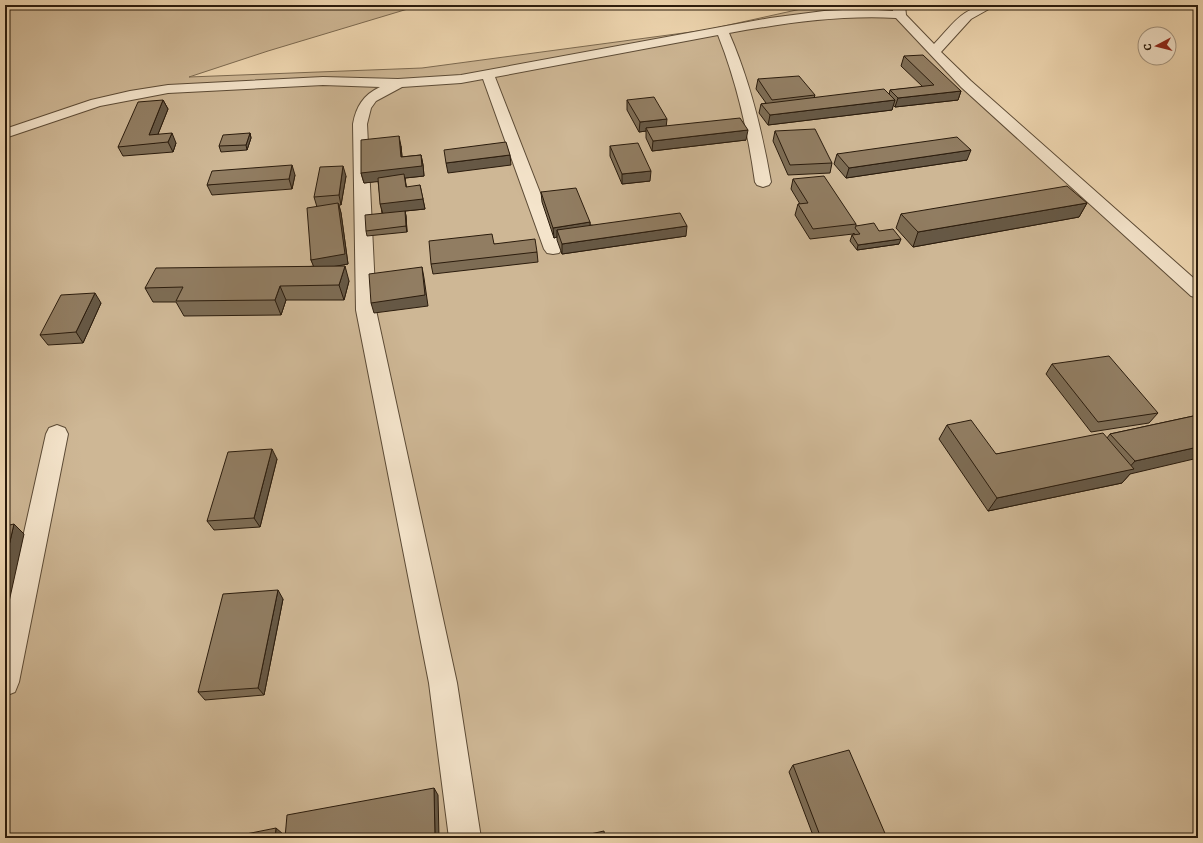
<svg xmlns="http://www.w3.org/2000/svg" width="1203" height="843" font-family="Alegreya,serif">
  <rect width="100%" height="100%" fill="#efd7b1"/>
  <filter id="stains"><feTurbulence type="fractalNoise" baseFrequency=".005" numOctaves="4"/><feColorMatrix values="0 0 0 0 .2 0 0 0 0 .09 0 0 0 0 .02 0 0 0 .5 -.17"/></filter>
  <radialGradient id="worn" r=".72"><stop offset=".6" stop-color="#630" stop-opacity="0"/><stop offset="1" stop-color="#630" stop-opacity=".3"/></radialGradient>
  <path fill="#ceb795" stroke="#7c6a51" d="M5,5H421L268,51L189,77L422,68L706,30L819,5H903L902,7L909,25L1198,296V838H5Z"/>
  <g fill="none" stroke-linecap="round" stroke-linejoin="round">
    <g stroke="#5c4b36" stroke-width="2">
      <path id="minor" d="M893,5H905L906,15L934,44C955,22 963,5 996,5L971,19L941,52L971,81L1198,282V298L1191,296L961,87L896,18C840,15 785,23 729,33C750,81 762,131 771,182L769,185L763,187L757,185L755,182C748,132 737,83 718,35L495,77L562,249L559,253L553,254L547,253L544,249L483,79L461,83L402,87L376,101L371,108L367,124L376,310L457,683L481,838H449L429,683L356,310L353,124C356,107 363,95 380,87L323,85L168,93L100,106L5,138V129L91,100L130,91L168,85L323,77L398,79L461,75L770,18L824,11L862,9L893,11Z
        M57,425L65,428L68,434L19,682L15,692L5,696V618L46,434L49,428Z"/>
    </g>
    <use href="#minor" fill="#f5e5cc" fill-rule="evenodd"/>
  </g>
  <path fill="#7d6c54" stroke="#2b1c0d" d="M904,56L961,91L958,100L895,107L893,105L892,110L768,125L759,113L761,104L766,103L756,89L758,79L815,95L814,98L889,95L890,90L923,87L901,66Z
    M163,100L168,109L158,134L176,143L173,152L123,156L118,147Z
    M627,100L666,126L746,140L652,151L646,138V131L639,132L627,110Z
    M775,131L832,163L830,173L788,175L773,141Z
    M250,133L251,138L247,150L221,152L219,146Z
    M401,146L402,157L421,155L423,165L424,176L405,178L406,187L422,195L425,209L405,211L406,216L407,232L367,236L366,231L382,214L378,181L364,183L361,173Z
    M610,146L650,181L622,184L610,156Z
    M837,154L967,160L846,178L834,164Z
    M295,175L292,189L212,195L207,185Z
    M346,176L341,205H339L341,213L348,264L336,266L349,281L344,300H286L281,315L184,316L176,302H153L145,288L314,266L311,260L317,207L314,197Z
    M793,179L856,224V226L879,231L899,244L857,250L850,241L852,235H855L854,233L853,234L810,239L795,215L798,204H800L791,189Z
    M541,192L590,222V225L686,236L562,254L557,240V237L554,238L542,202Z
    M1087,203L1079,217L913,247L896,228L901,214Z
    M494,244L537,252L538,262L433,274L431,264Z
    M101,303L83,343L48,345L40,335Z
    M1052,364L1158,413L1149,423L1091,432L1046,374Z
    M1198,415L1130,474L1122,483L988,511L939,439L947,425L996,454L1107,438L1110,434Z
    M277,459L260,527L214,530L207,521Z
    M283,599L264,695L205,700L198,692Z
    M793,765L887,838H814L789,772Z"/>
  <path fill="#665845" stroke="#2b1c0d" d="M961,91L958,100L895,107L898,98Z
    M163,100L168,109L154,144L149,135Z
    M895,100L892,110L768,125L770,115Z
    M667,119L666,128H646V131L639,132L640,122Z
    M748,130L746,140L652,151L653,141Z
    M172,133L176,143L173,152L168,142Z
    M250,133L251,138L247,150L246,145Z
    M399,136L401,146L403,167L401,157Z
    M971,150L967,160L846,178L849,168Z
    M421,155L423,165L424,176L405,178L408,197L404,179L364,183L361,173Z
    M510,155L511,165L448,173L446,163Z
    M292,165L295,175L292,189L289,179Z
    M343,166L346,176L341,205L339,195Z
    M651,171L650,181L622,184V174Z
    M420,185L425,209L405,211L406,216L407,232L406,226L383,214L380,204Z
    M338,203L341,213L348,264L315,270L311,260Z
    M1087,203L1079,217L913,247L918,232Z
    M590,222V233L557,230V237L554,238L553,228Z
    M687,226L686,236L562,254V244Z
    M901,239L899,244L857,250L858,245Z
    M345,266L349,281L344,300L339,285Z
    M422,267L424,278L428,306L374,313L371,303Z
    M280,286L286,300L281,315L275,300Z
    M95,293L101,303L83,343L76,332Z
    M1198,447V458L1130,474L1122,483L988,511L997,498L1127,470L1135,461Z
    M272,449L277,459L260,527L254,518Z
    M14,524L24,534L5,620V563Z
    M278,590L283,599L264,695L258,688Z
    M434,788L438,795L439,838H435Z
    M276,828L283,834V838H275Z"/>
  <path fill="#917d62" stroke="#2b1c0d" d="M923,55L961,91L898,98L890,90L934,85L904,56Z
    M799,76L815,95L772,100L758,79Z
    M884,89L895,100L770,115L761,104Z
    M654,97L667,119L640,122L627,100Z
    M163,100L149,135L172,133L168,142L118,147L138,102Z
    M740,118L748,130L653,141L646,128Z
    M815,129L832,163L790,165L775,131Z
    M250,133L246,145L219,146L223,135Z
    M399,136L401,157L421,155L422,166L361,173V140Z
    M957,137L971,150L849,168L837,154Z
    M506,142L510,155L446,163L444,150Z
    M638,143L651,171L622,174L610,146Z
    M292,165L289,179L207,185L212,171Z
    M343,166L339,195L314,197L320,167Z
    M404,174L406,187L420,185L423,199L380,204L378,178Z
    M824,176L856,224L813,229L798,204L808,203L793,179Z
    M1067,186L1087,203L918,232L901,214Z
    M576,188L590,222L553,228L541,192Z
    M338,203L345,254L311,260L307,208Z
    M405,211L406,226L366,231L365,215Z
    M680,213L687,226L562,244L557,230Z
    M874,223L879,231L893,229L901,239L858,245L852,235L860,234L855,228L856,226Z
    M492,234L494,244L535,239L537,252L431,264L429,241Z
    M345,266L339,285L280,286L275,300L176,301L183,287L145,288L156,268Z
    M422,267L425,295L371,303L369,274Z
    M95,293L76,332L40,335L61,295Z
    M1109,356L1158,413L1098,422L1052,364Z
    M1198,415V447L1135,461L1110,434Z
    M971,420L996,454L1103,433L1134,469L997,498L947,425Z
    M272,449L254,518L207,521L228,452Z
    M14,524L5,563V526Z
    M278,590L258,688L198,692L223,594Z
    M849,750L887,838H821L793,765Z
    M434,788L435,838H285L287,815Z
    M276,828L275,838H226Z
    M604,831L605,838H572Z"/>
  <rect width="1203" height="843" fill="none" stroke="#efd7b1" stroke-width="20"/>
  <rect x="6" y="6" width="1191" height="831" fill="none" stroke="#2b1c0d" stroke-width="2"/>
  <rect x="10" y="10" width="1183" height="823" fill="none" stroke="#2b1c0d"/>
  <g transform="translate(1157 46) rotate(263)"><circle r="19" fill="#f5e5cc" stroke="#a49580"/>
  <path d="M0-3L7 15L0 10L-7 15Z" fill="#8f2418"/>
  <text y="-6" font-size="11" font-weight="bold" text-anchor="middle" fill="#2b1c0d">С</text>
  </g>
  <rect width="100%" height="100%" filter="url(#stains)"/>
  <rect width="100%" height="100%" fill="url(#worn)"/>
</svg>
